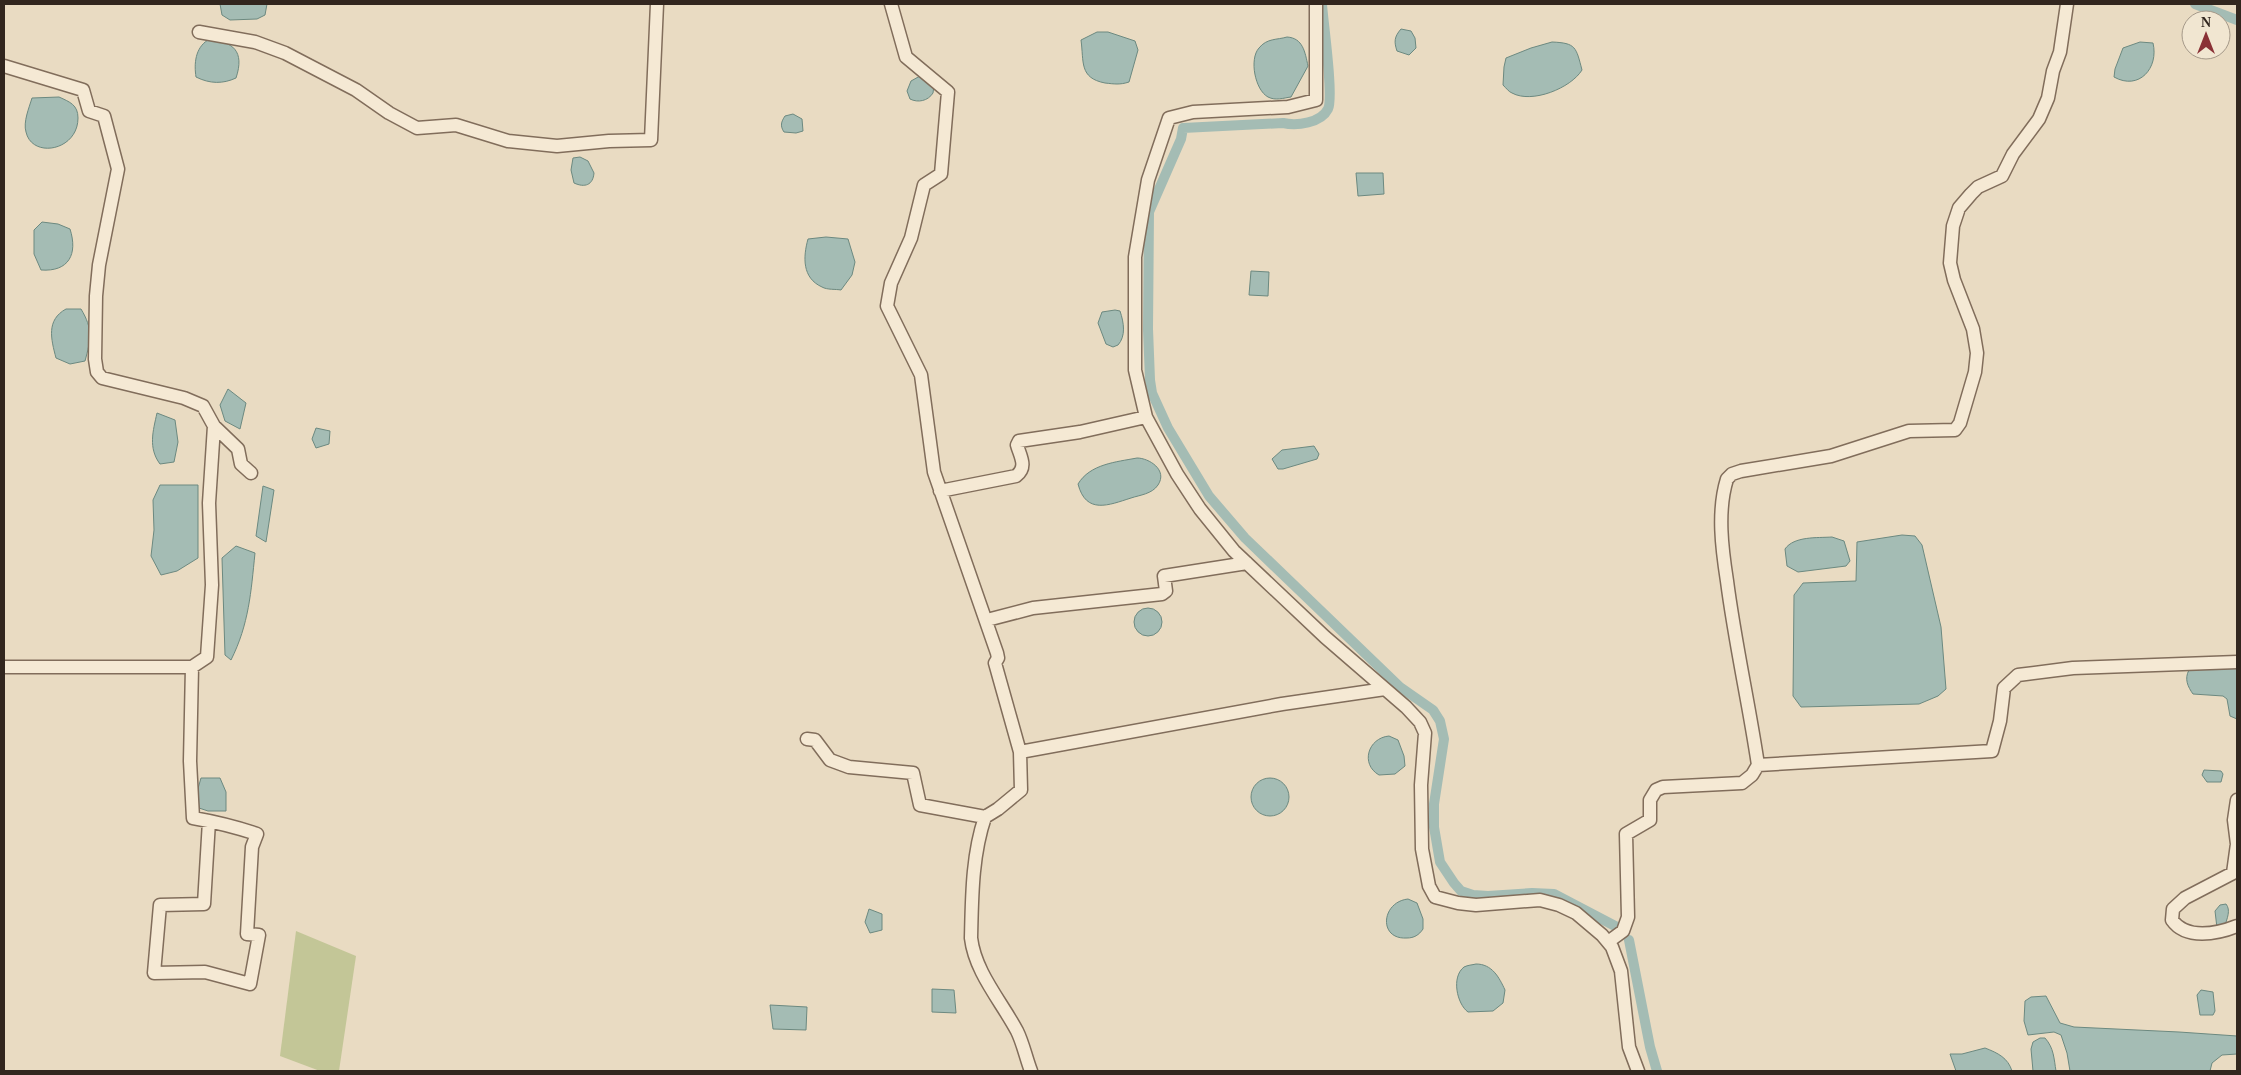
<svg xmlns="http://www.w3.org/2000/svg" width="2241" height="1075" font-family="Georgia,serif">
  <rect width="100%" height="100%" fill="#e9dbc2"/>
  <path fill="#c3c697" d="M296,931L356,956L339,1071H320L280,1056Z"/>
  <path fill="#a4bcb4" stroke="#6c8980" d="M220,4H267L265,15L257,19L230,20L222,15Z
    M1401,29L1411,31L1415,38L1416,48L1409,55L1397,51C1394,42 1394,37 1401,29Z
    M1097,32H1108L1135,41L1138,50L1129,82C1120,85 1114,84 1105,83C1079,78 1084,62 1081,40Z
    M1287,37C1303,38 1305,52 1308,66L1291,97C1283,98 1276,101 1268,97C1255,90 1249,59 1259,48C1267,38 1277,40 1287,37Z
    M208,40C233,41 245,51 236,78C223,84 210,84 196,77C194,64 195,48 208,40Z
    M1552,42C1576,43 1576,47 1582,70C1571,88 1532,104 1512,93C1509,92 1506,88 1503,85L1504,67L1506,58L1531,48Z
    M2140,42L2153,43C2159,68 2139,91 2114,77L2115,69L2123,48Z
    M920,76L934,85L933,93C928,101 918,103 910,99L907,91L911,81Z
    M59,97C70,102 78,105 78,118C78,151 32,159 26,132C23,122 29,108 32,98Z
    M793,114L802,119L803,131L796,133L784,132C780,126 781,122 785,116Z
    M580,157L588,161L594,173C593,185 585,188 574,183L571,170L573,158Z
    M1356,173H1383L1384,194L1358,196Z
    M42,222L58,224L70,229C78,254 69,272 41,270L34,254V230Z
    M826,237L848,239L855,262L852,275L841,290C836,289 827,290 822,287C802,278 803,257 808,239Z
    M1251,271L1269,272L1268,296L1249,295Z
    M66,309H81C93,329 91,339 85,361L70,364L56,358C51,339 46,320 66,309Z
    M1115,310L1120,311C1124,323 1126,336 1118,345L1113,347L1106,344L1098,323L1102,312Z
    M228,389L246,403L240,429L225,421L220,405Z
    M157,413L175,420L178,442L174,462L160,464C148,448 153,431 157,413Z
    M316,428L330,431L329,444L316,448L312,439Z
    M1314,446L1319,454L1317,459L1283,469H1278L1272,459L1282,450Z
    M1137,458C1149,458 1168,470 1158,485C1152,494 1140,495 1131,498C1109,505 1086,515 1078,484C1090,464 1116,462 1137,458Z
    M160,485H198V558L177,571L161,575L151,556L154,530L153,500Z
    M263,486L274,490L266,542L256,536Z
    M1902,535L1915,536L1922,545L1941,627L1946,689L1938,696L1919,704L1801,707L1793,696L1794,595L1803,583L1856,581L1857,542Z
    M1832,537L1844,541L1850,561L1846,566L1798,572L1787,566L1785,549C1794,536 1817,538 1832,537Z
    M236,546L255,553C251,592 249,624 231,660L225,655L222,558Z
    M1134 622a14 14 0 1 1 28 0a14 14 0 1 1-28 0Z
    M2237,668V719L2230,716L2227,699L2223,696L2193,694C2188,687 2184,679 2189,670Z
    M1389,736L1398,740L1404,756L1405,766L1395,774L1379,775C1360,764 1368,738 1389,736Z
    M2204,770L2221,771L2223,774L2221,782H2207L2202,775Z
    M1251 797a19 19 0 1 1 38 0a19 19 0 1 1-38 0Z
    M201,778H220L226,792V811H208L199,808L197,792Z
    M1408,899L1417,903L1423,919V929C1419,935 1414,938 1407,938C1378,940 1381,902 1408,899Z
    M2226,904C2231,910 2227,919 2225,925L2217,928L2215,911L2220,905Z
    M869,909L882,914V930L870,933L865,922Z
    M1476,964C1492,964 1499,977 1505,990L1503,1003L1493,1011L1468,1012C1457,1004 1451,977 1464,967C1468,965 1472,965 1476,964Z
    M932,989L954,990L956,1013L932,1012Z
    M2201,990L2213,992L2215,1011L2213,1015H2200L2197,995Z
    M2046,996L2060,1023L2074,1027L2179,1032L2237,1036V1054L2222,1055L2212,1063L2210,1071H2070L2067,1053L2061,1035L2054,1032L2028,1035L2024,1021L2025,1001L2031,997Z
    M770,1005L807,1007L806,1030L773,1029Z
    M2040,1038H2045C2054,1048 2054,1059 2056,1071H2033L2031,1049L2033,1042Z
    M1985,1048C1998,1053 2008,1058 2012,1071H1956L1950,1054H1962Z"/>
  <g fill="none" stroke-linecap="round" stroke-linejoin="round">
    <path stroke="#a4bcb4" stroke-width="10" d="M1322,4C1323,21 1334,97 1328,109C1321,123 1297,126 1283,123L1183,128L1181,139L1149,212L1148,329L1150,380L1152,393L1168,428L1209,496L1245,538L1400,687L1433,710L1440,721L1444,739L1434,804V827L1440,862L1454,883L1461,891L1473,895L1488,896L1532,893L1554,894L1617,927
      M2195,4L2237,20
      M1629,940L1650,1047L1657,1071"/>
    <g stroke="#816d5b" stroke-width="15">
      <path id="minor" d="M891,4L906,57L948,92L941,174L924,185L911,238L891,283L887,306L921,375L934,472L997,653L998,658L995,663L1020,752L1021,790L998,809L985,817C972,855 972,897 971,938C975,972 1001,1001 1017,1031C1023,1043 1026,1058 1031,1071
        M1316,4V100L1288,107L1193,112L1169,118L1148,180L1135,257V370L1146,417L1177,474L1200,509L1234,551L1325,637L1406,707L1420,722L1425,733L1421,785L1422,849L1429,886L1435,897L1458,903L1476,905L1540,900L1559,905L1576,913L1602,935L1612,947L1621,971L1629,1047L1638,1071
        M199,32L255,42L285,53L356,90L389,113L417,128L456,125L508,141L557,146L609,141L651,140L657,4
        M4,66L83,90L89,111L104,116L118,169L99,265L96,296L95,359L97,372L102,378L184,398L203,406L214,426L209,503L212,585L207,657L192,667H4
        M214,426L238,449L241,464L251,473
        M940,491L1016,476C1028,467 1020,456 1017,445L1019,441L1080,432L1146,417
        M987,620L1033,608L1162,594L1166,591L1164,576L1247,563
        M192,667L190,761L193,818C216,822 236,827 257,834L252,847L247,934L259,935L250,984L205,972L154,973L160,905L204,904L209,821
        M807,739L815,740L830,760L849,767L913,773L920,805L985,817
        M1020,752L1282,704L1385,689
        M1758,765L1992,751L2000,721L2004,688L2018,675L2073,668L2237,662
        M2237,800L2234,820L2237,844L2233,873L2185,898L2173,909L2172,920C2186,940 2217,934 2237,926
        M1608,942L1623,931L1628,917L1626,834L1650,820V800L1656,790L1663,787L1742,783L1752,775L1758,765C1749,704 1735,643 1727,581C1722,549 1717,511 1727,479L1732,474L1741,471L1831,456L1909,431L1955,430L1960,423L1975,372L1977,353L1973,329L1954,280L1950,263L1953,226L1959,208L1971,194L1978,187L2002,176L2013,154L2039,119L2048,98L2053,71L2060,52L2067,4"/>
    </g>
    <use href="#minor" stroke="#f5e9d4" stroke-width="12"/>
  </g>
  <rect width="2241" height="1075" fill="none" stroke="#32261e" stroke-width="10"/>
  <g transform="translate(2206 35)"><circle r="24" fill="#f1e6d1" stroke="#a59989"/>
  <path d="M0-4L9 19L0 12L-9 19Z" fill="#8a3136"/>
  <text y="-8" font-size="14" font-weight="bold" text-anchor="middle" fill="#32261e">N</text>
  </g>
</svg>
